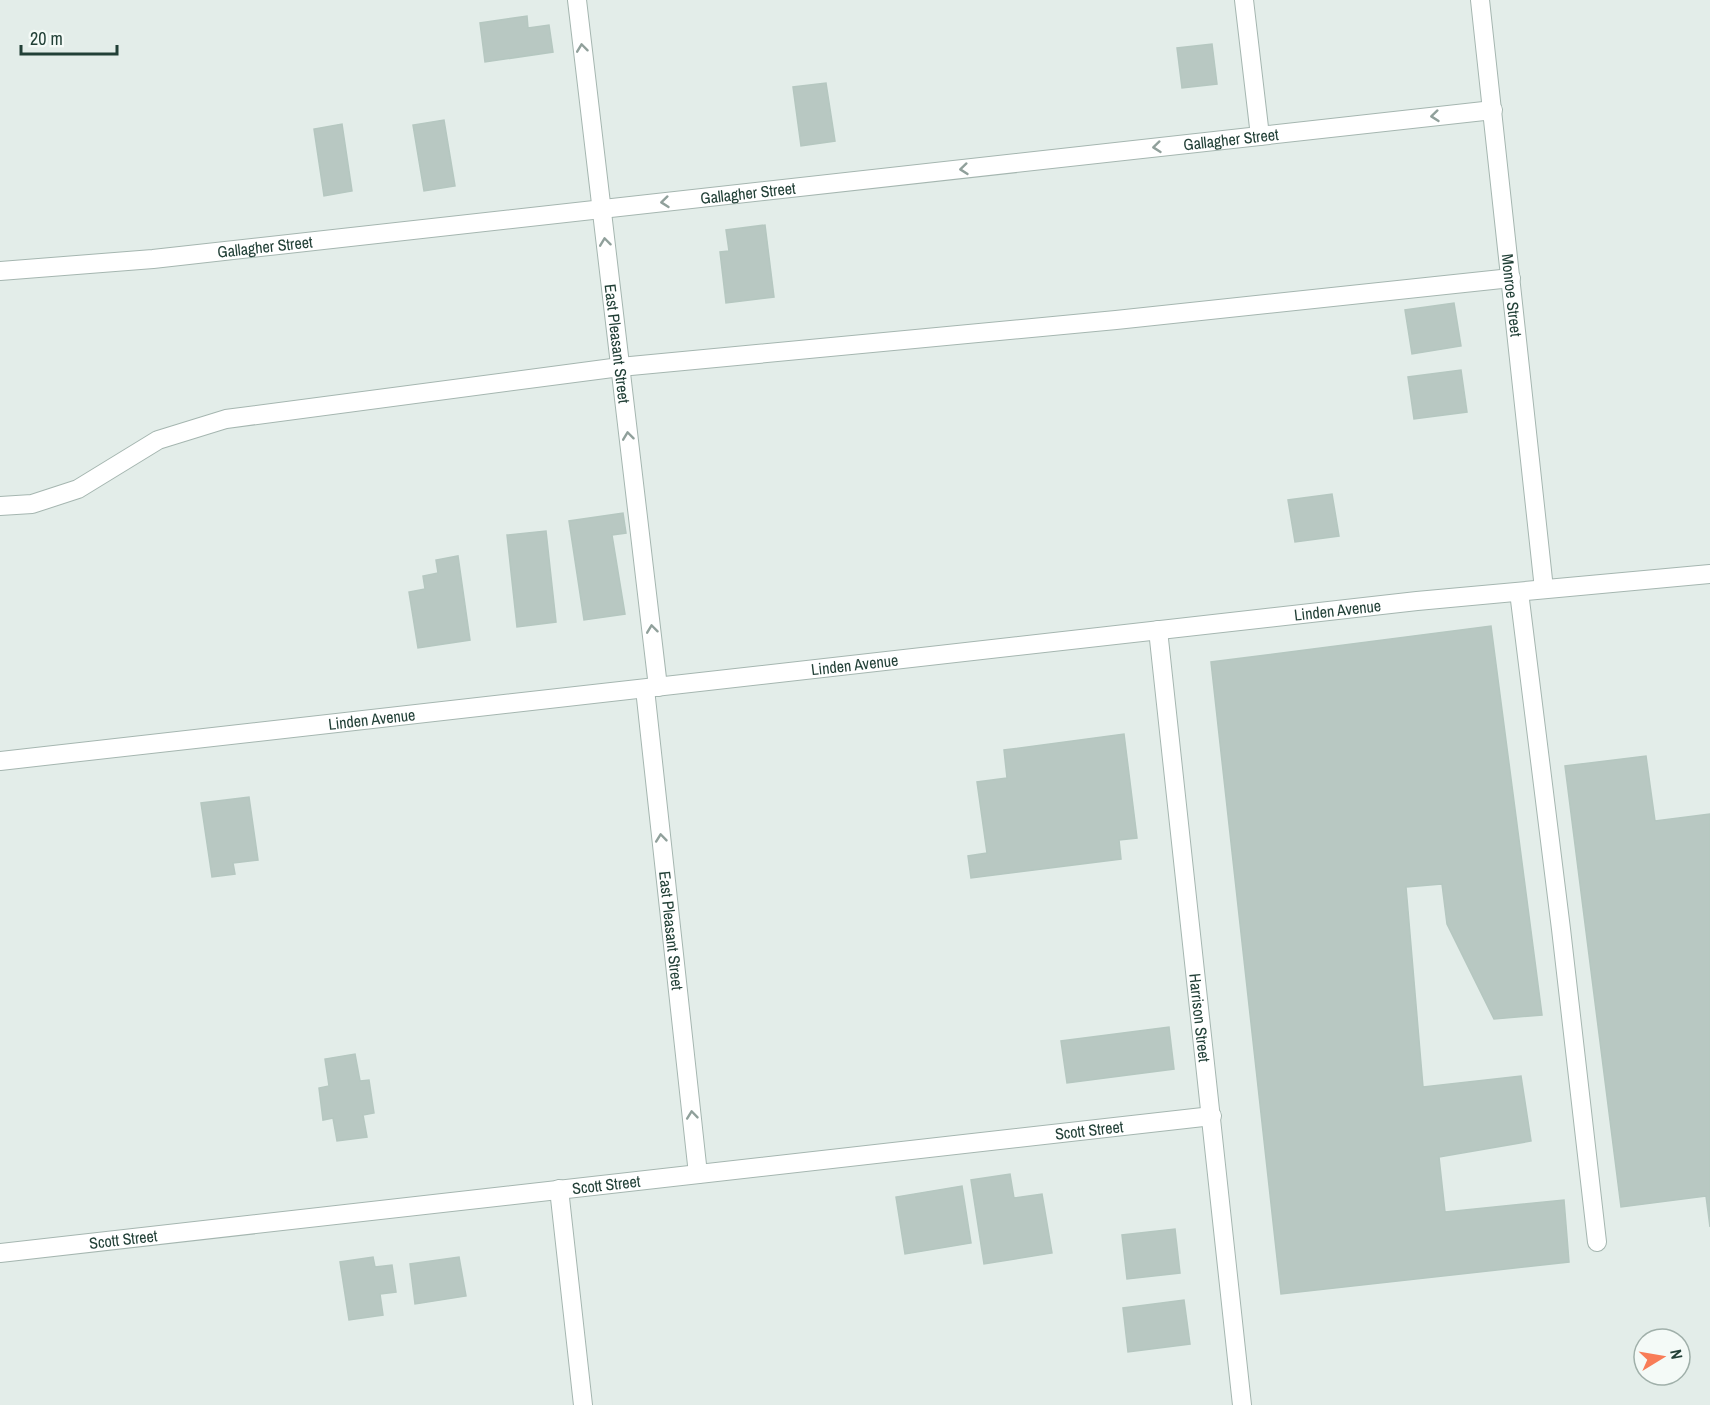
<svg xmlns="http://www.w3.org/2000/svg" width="1710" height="1405" font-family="'Archivo Narrow',sans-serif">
  <rect width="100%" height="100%" fill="#e3ede9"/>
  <path fill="#b8c8c2" stroke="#b5c7c0" stroke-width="1.5" d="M527,16L528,28L549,25L553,52L485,62L480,23Z
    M1212,44L1217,84L1182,88L1177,48Z
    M826,83L835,141L801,146L793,87Z
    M444,120L455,186L424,191L413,125Z
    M342,124L352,191L324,196L314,129Z
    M765,225L774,297L726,303L720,252L729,251L726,230Z
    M1454,303L1461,346L1412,354L1405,310Z
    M1461,370L1467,412L1414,419L1408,377Z
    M1332,494L1339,536L1295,542L1288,500Z
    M623,513L626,533L612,535L625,614L584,620L569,521Z
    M546,531L556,622L517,627L507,535Z
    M458,556L470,640L418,648L409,592L425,589L423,576L438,573L436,560Z
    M1491,626L1542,1015L1494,1019L1447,924L1442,884L1406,887L1423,1087L1521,1076L1531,1141L1439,1157L1445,1212L1564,1200L1569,1262L1281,1294L1211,662Z
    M1124,734L1137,838L1119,840L1121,859L971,878L968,856L987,853L977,782L1007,778L1004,750Z
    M1646,756L1655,821L1710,814V1227L1706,1196L1621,1207L1565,766Z
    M249,797L258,860L233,863L235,874L212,877L201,803Z
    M1169,1027L1174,1069L1067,1083L1061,1041Z
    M355,1054L360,1081L369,1080L374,1113L363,1115L367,1137L337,1141L333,1118L323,1120L319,1088L329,1086L325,1059Z
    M1010,1174L1014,1198L1042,1194L1052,1253L984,1264L971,1180Z
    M962,1186L971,1243L905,1254L896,1197Z
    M1175,1229L1180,1273L1127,1279L1122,1235Z
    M373,1257L375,1267L392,1265L396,1292L380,1294L383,1315L349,1320L340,1262Z
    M459,1257L466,1296L415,1304L410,1264Z
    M1184,1300L1190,1344L1128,1352L1123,1308Z"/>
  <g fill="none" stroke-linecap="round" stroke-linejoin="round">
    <g stroke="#a5b6b0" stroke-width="20">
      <path id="service" d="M0,506L32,504L78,489L158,440L226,419L620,367L1116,320L1511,278
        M1519,592L1561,929L1597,1242"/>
    </g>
    <g stroke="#a5b6b0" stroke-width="20">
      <g id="minor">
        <path id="s1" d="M577,0L658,687"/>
        <path d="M1244,0L1260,136"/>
        <path id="s2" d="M1480,0L1544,589"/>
        <path id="s3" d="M0,271L153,259L1493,110"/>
        <path id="s4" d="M1158,630L1242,1405"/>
        <path id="s5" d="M645,689L698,1174"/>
        <path id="s6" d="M0,761L1417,601L1710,574"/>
        <path d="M559,1189L583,1405"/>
        <path id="s7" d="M0,1253L1212,1116"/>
      </g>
    </g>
    <use href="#service" stroke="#fff" stroke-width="18"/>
    <use href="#minor" stroke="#fff" stroke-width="18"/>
  </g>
  <defs><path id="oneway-chevron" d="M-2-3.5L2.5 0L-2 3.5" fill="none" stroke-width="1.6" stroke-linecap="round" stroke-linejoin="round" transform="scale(1.5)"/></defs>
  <g stroke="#90a09b">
    <use href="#oneway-chevron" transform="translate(582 48) rotate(-97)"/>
    <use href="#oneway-chevron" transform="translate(1435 116) rotate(174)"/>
    <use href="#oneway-chevron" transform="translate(1157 147) rotate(174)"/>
    <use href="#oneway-chevron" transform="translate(964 169) rotate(174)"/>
    <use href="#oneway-chevron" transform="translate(665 202) rotate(174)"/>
    <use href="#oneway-chevron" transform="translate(605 242) rotate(-97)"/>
    <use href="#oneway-chevron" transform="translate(628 436) rotate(-97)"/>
    <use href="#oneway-chevron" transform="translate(652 629) rotate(-97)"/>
    <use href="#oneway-chevron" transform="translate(661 838) rotate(-96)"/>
    <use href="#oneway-chevron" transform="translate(692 1115) rotate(-96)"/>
  </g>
  <g text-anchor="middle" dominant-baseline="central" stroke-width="6" stroke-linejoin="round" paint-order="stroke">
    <g font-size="16" fill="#224037" stroke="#f4faf7">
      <text stroke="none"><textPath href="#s3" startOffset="1238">Gallagher Street</textPath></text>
      <text stroke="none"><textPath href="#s3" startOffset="752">Gallagher Street</textPath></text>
      <text stroke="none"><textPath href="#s3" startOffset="266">Gallagher Street</textPath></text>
      <text stroke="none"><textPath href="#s2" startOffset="297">Monroe Street</textPath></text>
      <text stroke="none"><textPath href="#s1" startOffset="346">East Pleasant Street</textPath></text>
      <text stroke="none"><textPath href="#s6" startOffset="1346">Linden Avenue</textPath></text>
      <text stroke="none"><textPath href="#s6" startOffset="860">Linden Avenue</textPath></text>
      <text stroke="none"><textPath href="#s6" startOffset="374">Linden Avenue</textPath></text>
      <text stroke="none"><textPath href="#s5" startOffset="243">East Pleasant Street</textPath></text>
      <text stroke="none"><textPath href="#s4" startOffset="390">Harrison Street</textPath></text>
      <text stroke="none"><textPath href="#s7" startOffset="1096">Scott Street</textPath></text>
      <text stroke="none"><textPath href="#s7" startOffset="610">Scott Street</textPath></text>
      <text stroke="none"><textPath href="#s7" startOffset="124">Scott Street</textPath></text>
    </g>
  </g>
  <g transform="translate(1662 1357) rotate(79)"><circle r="28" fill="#f4faf7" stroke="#a0b0aa" stroke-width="1.5"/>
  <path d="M0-4.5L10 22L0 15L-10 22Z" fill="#f87c57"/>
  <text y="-9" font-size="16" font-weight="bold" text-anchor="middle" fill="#224037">N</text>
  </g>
  <path d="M21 45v9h96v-9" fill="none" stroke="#224037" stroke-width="3"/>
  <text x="30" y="45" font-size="18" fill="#224037" stroke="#f4faf7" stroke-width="4.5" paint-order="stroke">20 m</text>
</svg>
